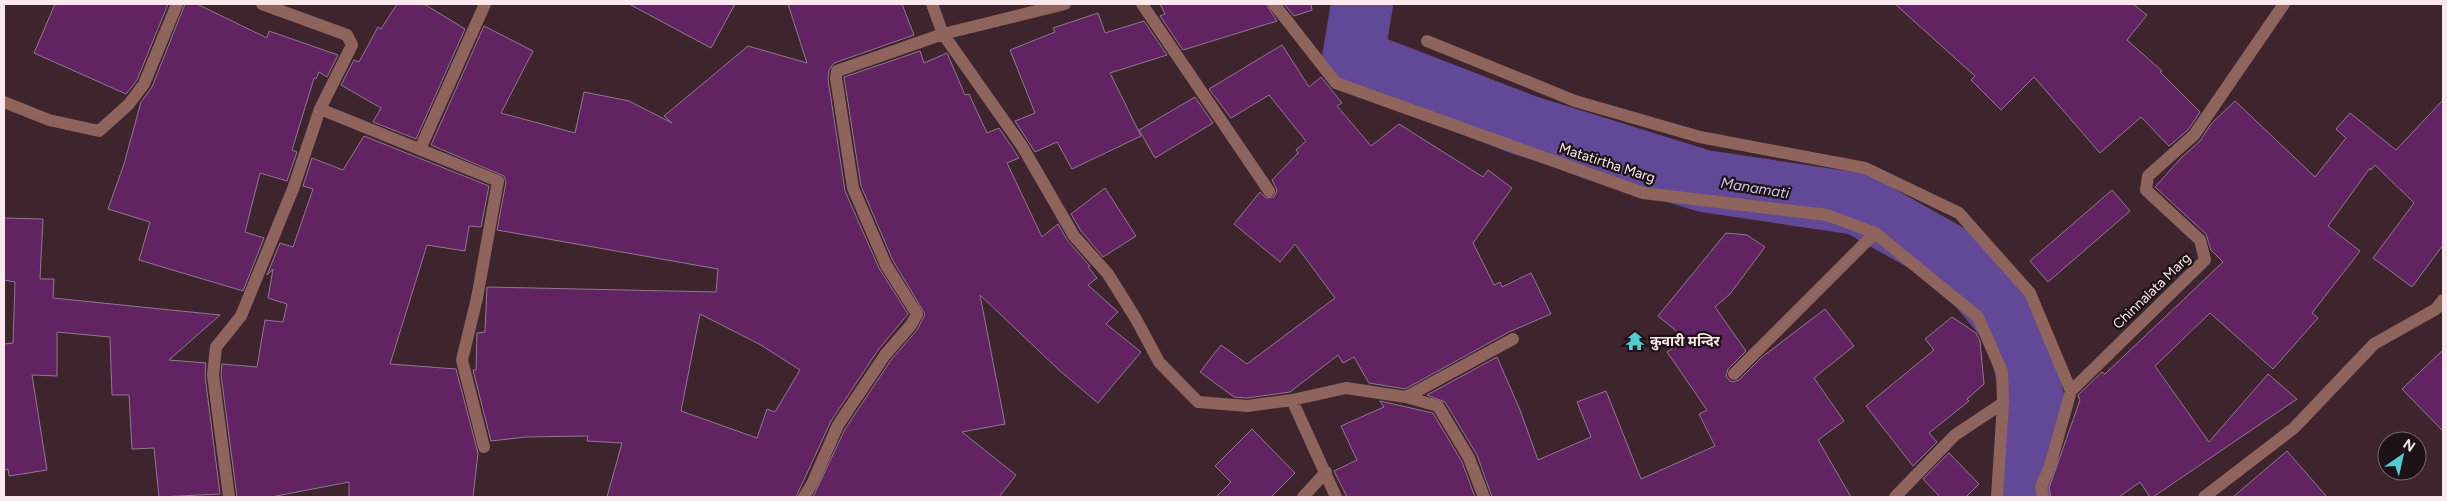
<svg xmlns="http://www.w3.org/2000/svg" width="2447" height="501" font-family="Figtree,'Noto Sans Devanagari',sans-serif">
  <rect width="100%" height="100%" fill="#3e242d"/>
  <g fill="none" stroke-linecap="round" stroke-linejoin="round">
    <path stroke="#614998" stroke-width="62" d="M1362,4L1353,59L1524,125L1704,181L1858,204L1956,259L2015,329L2033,397L2025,486L2026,497"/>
  </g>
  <path fill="#622363" stroke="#8f798e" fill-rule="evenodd" d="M55,4H168L137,80L126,94L34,53Z
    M185,4H197L267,38L269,31L338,55L327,77L319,72L316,79L314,78L292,150L297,152L287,181L260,173L245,232L264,238L243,291L139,260L150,222L108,209L124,164L141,102L152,87Z
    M397,4H424L465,29L416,139L373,122L381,108L341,85L354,60L359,62L378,27L381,29Z
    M629,4H735L711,48Z
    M788,4H902L914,35L834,63L829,70L828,79L845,191L879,268L908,314L878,350L831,421L796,497H607L622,443L587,441L588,436L526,437L491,441L473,370H476L477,333L485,332L487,287L716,292L718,269L497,230L506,182L504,176L431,145L484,26L533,51L501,113L575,133L584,92L629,101L672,123L664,116L748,46L807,63ZM700,314L761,345L800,370L775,412L767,409L757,438L681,411Z
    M1160,4H1266L1277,21L1183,50L1160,16L1165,14Z
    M1284,4H1311L1312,10L1294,16Z
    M1895,4H2133L2147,15L2127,40L2162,71L2160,72L2200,112L2188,130L2169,146L2141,117L2100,153L2034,77L2001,110L1971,80L1975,76Z
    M1098,13L1105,33L1144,21L1167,55L1110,73L1141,136L1072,169L1057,142L1035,152L1015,121L1035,113L1010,50L1055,32L1053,28Z
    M1282,45L1309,87L1321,77L1342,103L1337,106L1371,146L1399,124L1483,177L1488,170L1512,188L1473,243L1494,285L1500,282L1502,287L1531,273L1551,314L1509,332L1405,389L1369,383L1354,357L1343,363L1338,355L1290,392L1247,398L1234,397L1200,372L1221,345L1247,364L1335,298L1295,244L1280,262L1234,224L1260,192L1266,198L1274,197L1277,190L1272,180L1298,153L1296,150L1306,141L1269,95L1231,118L1209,89Z
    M920,51L924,63L947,53L965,95L969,94L987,133L999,128L1019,158L1007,163L1042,237L1058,224L1067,240L1090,266L1088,267L1097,278L1088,285L1118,312L1106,324L1141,352L1098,403L1059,370L980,295L1005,424L962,432L1016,475L999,497H813L845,429L891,360L917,330L925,314L893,261L861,186L844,77Z
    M1195,97L1213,123L1155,158L1139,130Z
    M2443,100V245L2412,287L2373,258L2414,203L2375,165L2371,170L2370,168L2328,226L2360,251L2312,313L2318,318L2273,369L2210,313L2155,366L2209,442L2268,374L2297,399L2153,497H2150L2140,482L2119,497H2051L2049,488L2080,400L2078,395L2102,372L2105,374L2223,262L2211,250L2206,234L2155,187L2181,158L2200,141L2211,124L2235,101L2315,177L2346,138L2336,129L2350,113L2396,150Z
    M364,136L489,186L481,227L469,226L465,251L427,245L390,364L456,369L478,453L473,497H349V482L271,497H237L221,375L222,364L257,367L265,320L283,322L287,304L268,298L273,269L267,275L280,243L293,247L313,189L303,186L312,158L343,170Z
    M1105,188L1136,236L1103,257L1081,231L1071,214Z
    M2112,190L2130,211L2048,282L2030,261Z
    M4,218L43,219L40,279H54L53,298L220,315L169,360L206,363L205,376L220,494L159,497L154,448L132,449L129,395H112L110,337L57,332V376L32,375L47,470L9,476L8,469L4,470V344L13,343L15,282L4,280Z
    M1726,233L1747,235L1765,247L1730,294L1715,307L1746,351L1728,369L1726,376L1729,380L1732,382L1739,380L1762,357L1825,309L1854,346L1814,378L1844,421L1818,440L1851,497H1492L1477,455L1445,402L1427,395L1497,357L1520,410L1538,460L1591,437L1577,402L1606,391L1641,479L1715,446L1699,414L1707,410L1667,352L1686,339L1658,316Z
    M1952,317L1976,333L1980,341L1984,384L1967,399L1969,401L1929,433L1937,442L1913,466L1866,406L1934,350L1925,339Z
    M2443,350V431L2402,389Z
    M1380,401L1433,413L1462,462L1475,497H1347L1334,471L1357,460L1341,426L1384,407Z
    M1252,429L1295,473L1271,497H1216L1231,482L1215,466Z
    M2287,451L2327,497H2233Z
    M1949,453L1979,484L1966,497H1940L1923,479Z"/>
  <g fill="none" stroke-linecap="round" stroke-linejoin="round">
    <path stroke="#8e645c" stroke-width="12" d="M932,4L943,34L1022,146L1074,236L1108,274L1136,319L1159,362L1198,402L1247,406L1292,400L1346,388L1406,397L1438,406L1469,458L1484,497
      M1142,4L1269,191
      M1274,4L1336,83L1643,193L1827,215L1875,233L1978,317L2002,372L2003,403L1997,497
      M1427,41L1575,101L1700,137L1865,168L1959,213L2030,293L2071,391
      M4,102L49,120L99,131L129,104L144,84L177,4
      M320,109L498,181L477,298L462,360L484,447
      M420,149L485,4
      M1734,374L1875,233
      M1406,397L1513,339
      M1292,400L1336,497
      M229,497L213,375L216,347L241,316L293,189L320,109L352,45L347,35L262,4
      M804,497L813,482L838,425L885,355L911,325L917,314L886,265L853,188L836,78L837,71L943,34L1065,4
      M1303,497L1326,472
      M1895,497L1955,435L2003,403
      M2043,497L2041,487L2050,466L2071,391L2205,260L2200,240L2146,190L2148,176L2194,135L2284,4
      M2204,497L2294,428L2374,344L2436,309L2443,300"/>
  </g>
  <defs>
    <g id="temple-bare" transform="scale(1.5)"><path d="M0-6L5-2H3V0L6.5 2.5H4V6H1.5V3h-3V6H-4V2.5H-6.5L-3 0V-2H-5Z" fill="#51ccd3" stroke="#1d1215" stroke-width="2.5" paint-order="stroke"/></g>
  </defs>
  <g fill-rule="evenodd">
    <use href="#temple-bare" x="1635" y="341"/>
  </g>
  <g text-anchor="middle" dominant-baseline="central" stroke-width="4.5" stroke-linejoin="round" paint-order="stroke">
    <g font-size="14" fill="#fae8ec" stroke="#1d1215">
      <text transform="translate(1607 163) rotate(18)">Matatirtha Marg</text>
      <text transform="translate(2152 291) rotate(-44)">Chinnalata Marg</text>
    </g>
    <g font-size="14" font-weight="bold" fill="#fae8ec" stroke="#1d1215" text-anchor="start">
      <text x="1650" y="341">कुवारी मन्दिर</text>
    </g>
    <g font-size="15" font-style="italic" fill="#cdc3ef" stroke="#1d1215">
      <text transform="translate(1755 188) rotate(9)">Manamati</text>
    </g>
  </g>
  <rect width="2447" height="501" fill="none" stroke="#fae8ec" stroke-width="10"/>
  <g transform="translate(2402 456) rotate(34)"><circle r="24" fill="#1d1215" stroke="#75686b"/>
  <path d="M0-4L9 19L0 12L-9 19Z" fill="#51ccd3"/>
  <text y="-8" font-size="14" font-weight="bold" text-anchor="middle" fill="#fae8ec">N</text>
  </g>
</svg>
